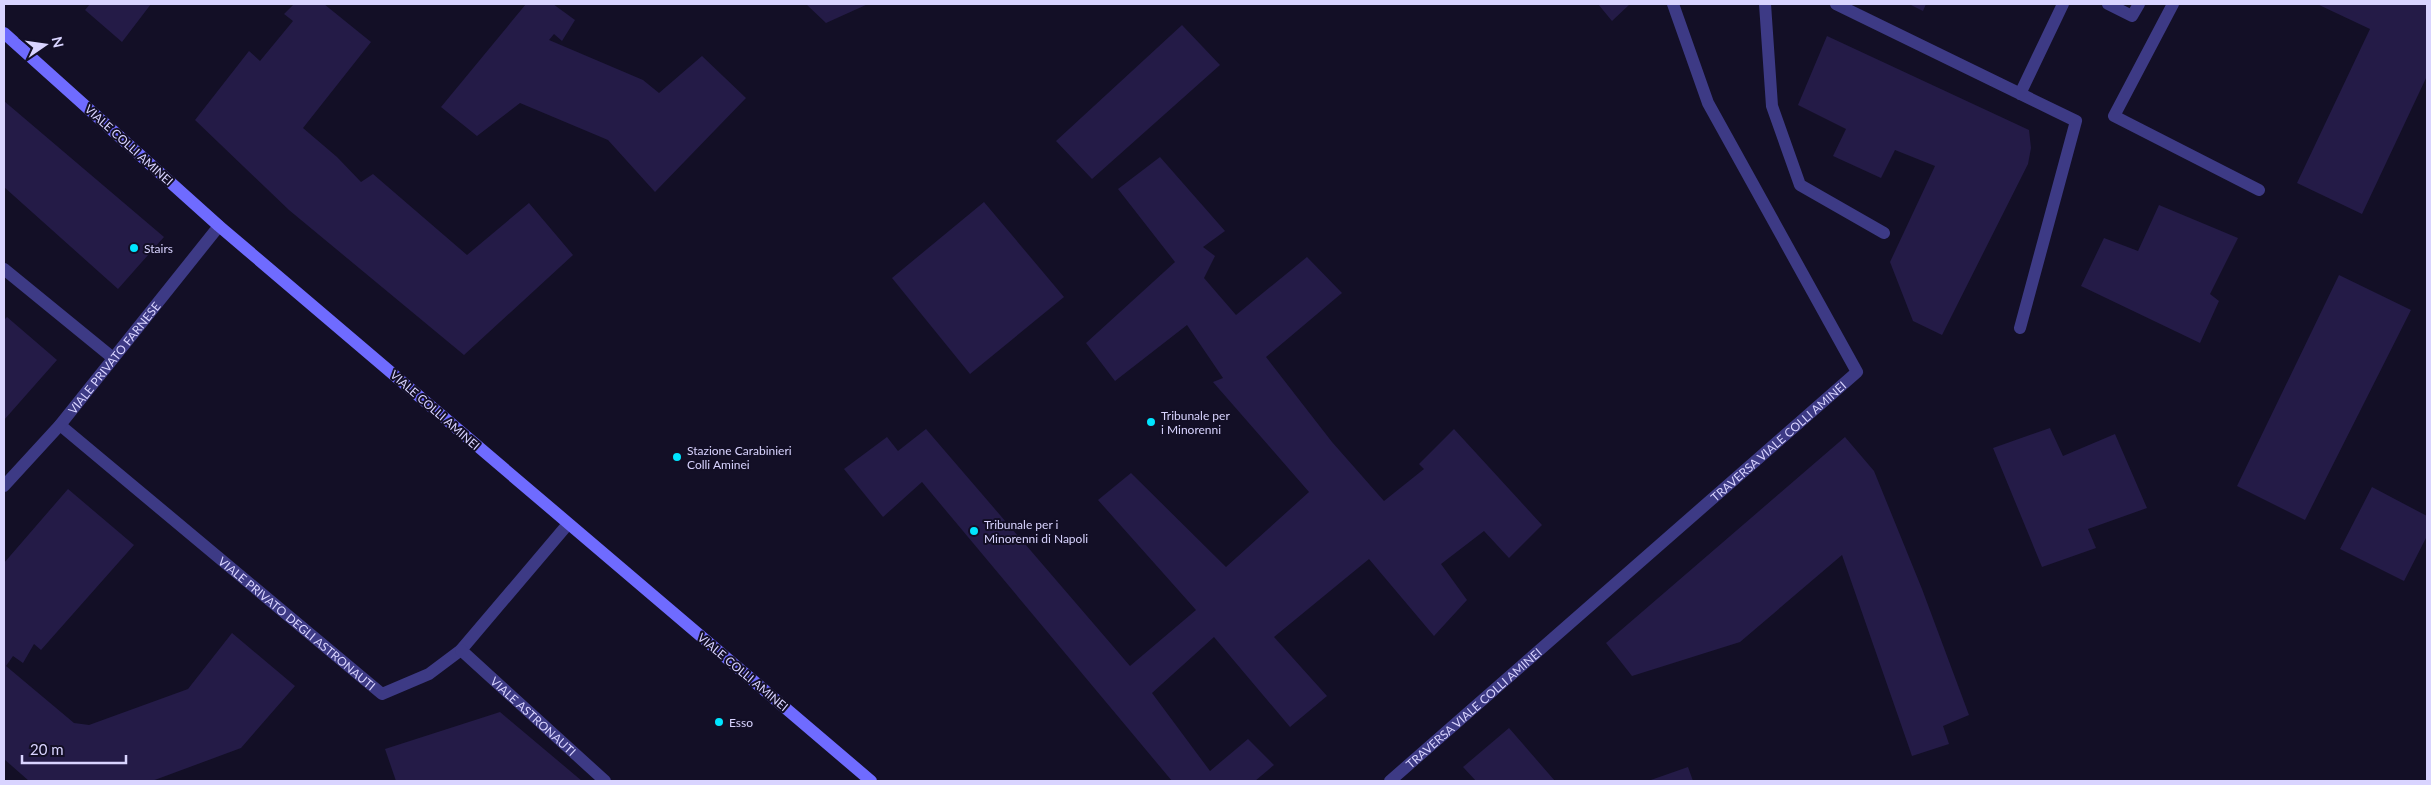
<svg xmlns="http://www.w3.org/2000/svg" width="2431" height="785" font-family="Lato,sans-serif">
  <rect width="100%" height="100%" fill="#130f26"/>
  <path fill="#241b47" d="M90,4H151L122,42L85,10Z
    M294,4H324L371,42L303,128L337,157L361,182L373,174L467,255L529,203L573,255L464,355L289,210L195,120L249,51L260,61L293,21L284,14Z
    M526,4H553L575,20L562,41L554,34L549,40L643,80L659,93L702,56L746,98L655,192L608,140L520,103L477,136L441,107Z
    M806,4H868L826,23Z
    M1598,4H1630L1612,21Z
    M1909,4H1926L1923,11Z
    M2317,4H2427V76L2362,214L2297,183L2370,29Z
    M1182,25L1220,65L1092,179L1056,141Z
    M1827,36L2029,130L2031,148L2028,164L1942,335L1913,321L1890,262L1935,166L1895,150L1881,178L1833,156L1846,129L1798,105Z
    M4,101L164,237L118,289L4,187Z
    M1160,157L1225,231L1203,247L1215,256L1204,278L1236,315L1307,257L1342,293L1266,357L1332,442L1384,501L1424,469L1419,464L1454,429L1542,525L1509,558L1484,531L1441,564L1467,600L1434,636L1369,559L1274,637L1327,696L1290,727L1214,637L1152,693L1210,771L1248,739L1274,765L1255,781H1172L922,482L883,517L844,469L887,437L898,451L926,429L1130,666L1196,610L1098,500L1131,473L1226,567L1309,492L1213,382L1223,378L1187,325L1115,381L1086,343L1175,262L1118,189Z
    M984,202L1064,297L970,374L892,278Z
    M2159,205L2238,238L2210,294L2219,301L2200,343L2081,286L2104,238L2138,251Z
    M2339,275L2411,310L2305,520L2237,486Z
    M7,317L57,360L4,420V320Z
    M2050,428L2063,456L2115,434L2147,508L2088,529L2096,548L2042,567L1993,448Z
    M1845,437L1874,471L1922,589L1969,715L1943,726L1949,744L1912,756L1842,555L1740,642L1632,676L1606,643Z
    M2372,487L2427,516V536L2404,581L2340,549Z
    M68,489L134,545L41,650L34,644L23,663L13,656L6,666L74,723L89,725L188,689L232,633L295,686L241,748L152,781H29L4,759V563Z
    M500,712L582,781H396L385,749Z
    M1509,728L1555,781H1476L1463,767Z
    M1688,767L1693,781H1648Z"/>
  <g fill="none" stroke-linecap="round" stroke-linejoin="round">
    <path stroke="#3d3a85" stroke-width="12" d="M1765,4L1772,106L1800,185L1884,233
      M1836,4L2076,121L2020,328
      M2108,4L2132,16L2139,4
      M2173,4L2114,116L2259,190
      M2020,94L2063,4"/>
    <g stroke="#3d3a85" stroke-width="12">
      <path d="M4,269L113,358"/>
      <path id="s1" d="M60,425L382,694L429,674L461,650L568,524"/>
      <path id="s2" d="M4,486L60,425L219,226"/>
      <path id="s3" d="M461,650L605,781"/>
      <path id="s4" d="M1390,781L1857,372L1708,103L1673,4"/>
    </g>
    <path stroke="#6f6bff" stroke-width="12" d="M4,33L219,226L871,781"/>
  </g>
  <g fill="#00e5ff" stroke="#130f26" stroke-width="2">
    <circle cx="134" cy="248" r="5"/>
    <circle cx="1151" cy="422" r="5"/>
    <circle cx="677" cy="457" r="5"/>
    <circle cx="974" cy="531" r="5"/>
    <circle cx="719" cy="722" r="5"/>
  </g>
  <g text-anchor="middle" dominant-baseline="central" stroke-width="4" stroke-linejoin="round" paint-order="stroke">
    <g font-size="12" fill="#d9d4ff" stroke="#130f26">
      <text transform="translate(129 145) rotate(42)">VIALE COLLI AMINEI</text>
      <text stroke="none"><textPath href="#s2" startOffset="169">VIALE PRIVATO FARNESE</textPath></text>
      <text transform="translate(435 410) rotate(41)">VIALE COLLI AMINEI</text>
      <text stroke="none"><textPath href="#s4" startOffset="516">TRAVERSA VIALE COLLI AMINEI</textPath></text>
      <text stroke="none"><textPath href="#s1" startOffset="309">VIALE PRIVATO DEGLI ASTRONAUTI</textPath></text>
      <text transform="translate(743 672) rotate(40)">VIALE COLLI AMINEI</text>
      <text stroke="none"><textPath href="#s4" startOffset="111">TRAVERSA VIALE COLLI AMINEI</textPath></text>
      <text stroke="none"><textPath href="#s3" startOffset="98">VIALE ASTRONAUTI</textPath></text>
    </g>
    <g font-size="12" fill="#d9d4ff" stroke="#130f26" text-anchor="start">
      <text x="144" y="248">Stairs</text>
      <text x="1161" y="415">Tribunale per<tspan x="1161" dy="14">i Minorenni</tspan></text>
      <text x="687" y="450">Stazione Carabinieri<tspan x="687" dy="14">Colli Aminei</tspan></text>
      <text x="984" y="524">Tribunale per i<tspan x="984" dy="14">Minorenni di Napoli</tspan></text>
      <text x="729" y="722">Esso</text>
    </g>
  </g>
  <rect width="2431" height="785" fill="none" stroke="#d9d4ff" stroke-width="10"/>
  <g transform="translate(45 45) rotate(77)" stroke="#130f26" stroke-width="4" paint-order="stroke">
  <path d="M0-4L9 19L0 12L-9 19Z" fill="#d9d4ff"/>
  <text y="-8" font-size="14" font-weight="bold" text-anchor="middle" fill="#d9d4ff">N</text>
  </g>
  <path d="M22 755v8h104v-8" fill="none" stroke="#d9d4ff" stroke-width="2.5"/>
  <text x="30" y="755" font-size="15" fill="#d9d4ff" stroke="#130f26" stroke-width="4" paint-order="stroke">20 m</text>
</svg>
